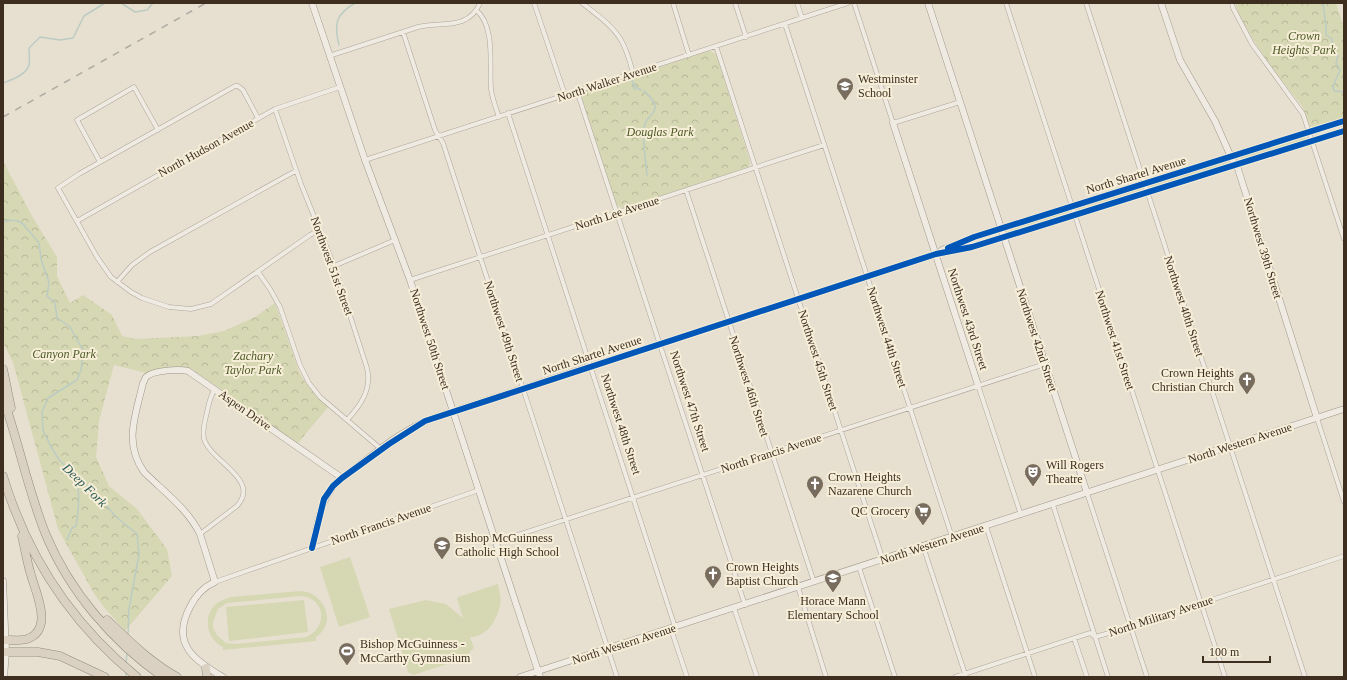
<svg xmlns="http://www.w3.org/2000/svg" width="1347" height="680" font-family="Georgia,serif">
  <defs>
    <pattern id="forest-crowns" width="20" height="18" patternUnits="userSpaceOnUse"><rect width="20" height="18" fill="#d6d7b3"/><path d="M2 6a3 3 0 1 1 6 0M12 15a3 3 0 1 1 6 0" fill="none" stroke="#b9b99a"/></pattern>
  </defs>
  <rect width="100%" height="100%" fill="#e7e0d1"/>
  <path fill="#d6d7b3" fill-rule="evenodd" d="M1304,136L1308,140L1241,161L1240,157L1242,156Z
    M1224,161L1229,162L1224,167L1151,189L1150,185Z
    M1141,187L1143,192L1078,212L1076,207Z
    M1069,210L1070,215L1007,234L1005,230Z
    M350,557L370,617L339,627L320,567Z
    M498,584C499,591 502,598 500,606C497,620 486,638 470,637L474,648L463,659L413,675L408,672L389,609L426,600L446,604L463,618L457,599L458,597Z
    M300,591C324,592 338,622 316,637V641L223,650V647C207,640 203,618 214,606C219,601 225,599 231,597ZM301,596C326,598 328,628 306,637L236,644L226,643L217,635L213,628V622L218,609L227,603Z
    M304,600L308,632L229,641L226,607Z"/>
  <path fill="url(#forest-crowns)" d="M1235,3H1336L1344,28V119L1313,128L1310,126L1302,106L1271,67L1254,41L1239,16Z
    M709,51L712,52L716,54L750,161V165L746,168L624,208L619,207L616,204L582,99L583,93L586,91Z
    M3,161L32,216L57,257V276L70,303L83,295L112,315L122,336L136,339L198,336L224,331L255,317L275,303L300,374C308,387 317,397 329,406L298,443L193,370L185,367L146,373L114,365L99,421L96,457L109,486L137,509L167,549L172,576L125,631L104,607L95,595L58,529L13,362L3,343Z"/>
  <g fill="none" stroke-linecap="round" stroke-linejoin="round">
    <path stroke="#bcccc2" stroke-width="1.5" d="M121,3L135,12L147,10L153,3
      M1323,3L1326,26V35L1332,39L1334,51L1338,56L1336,63L1340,70L1333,86L1334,91L1344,92
      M339,45C334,24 335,15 355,3
      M630,75L635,90
      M3,83C12,80 26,75 29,65C30,60 29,53 29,48L40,37L60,40L73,38L84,16L105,3
      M634,84L637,88L641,90
      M644,91C648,95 654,99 655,106C656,114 647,117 645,124C641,138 646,160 647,175
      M3,222L9,220L18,221L23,224L39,243L41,259L49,282L47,296L55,303L57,318L70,327L83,350L82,361L81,370L77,380L48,398L42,412L43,430L51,447L60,461L67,467L72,474L83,481L89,488L98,495L115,516L137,534L139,554L129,609L128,635
      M67,540L72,528L76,526C78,514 81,493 76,481C75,479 73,476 71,473
      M126,663L127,653
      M126,677V671"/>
    <g stroke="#ada599" stroke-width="5">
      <path id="street" d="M534,3L565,95
        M582,3C596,14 612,25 621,40C627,50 630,62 633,73
        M673,3L689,55
        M735,3L746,37
        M797,3L802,18
        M854,3L893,123L960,102
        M1006,3L1225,677
        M1086,3L1305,677
        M1232,3L1233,8L1252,44L1303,114L1344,239
        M476,10C496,26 489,67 491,89C492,98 496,108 499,117
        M785,24L952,537
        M403,32L435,130L443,143L617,677
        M716,46L883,560
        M329,56L418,27C441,21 468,31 480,3
        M577,91L745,605
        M275,109L301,184L334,266L367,368C372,389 361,405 347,420
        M508,113L675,627
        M258,118L243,90L238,86H235L79,174L58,188L97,257L111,277L131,292L142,298L169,307L191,309L211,304L310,235L319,230
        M365,160L848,3
        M100,162L77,120L134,87L158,130
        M686,190L814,582
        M77,221L275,109L340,87
        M334,266L395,240
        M258,272L270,289L280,307L300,365L309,383L320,397L381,449
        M410,280L824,145
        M117,282L132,265L150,252L288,175L296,171
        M591,366L868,276
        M978,385L1021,515
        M1317,418L1344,502
        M1087,493L1147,677
        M1053,505L1108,677
        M986,526L1035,677
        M200,534L237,506C261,479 211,462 204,439C202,430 205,421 207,412C209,403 210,396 215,389
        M496,542L1045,364
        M923,546L966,677
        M859,567L895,677
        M215,582L479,490
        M798,587L826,677
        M734,608L757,677
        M671,629L687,677
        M1074,638L1087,677
        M955,677L1090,633L1095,637L1130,627L1344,556"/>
    </g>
    <g stroke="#9c958a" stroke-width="7">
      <path id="secondary" d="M312,3L365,160L410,280L540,677
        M928,3L1087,493
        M1161,3L1180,60L1215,121L1231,157L1238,169L1317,418
        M893,123L978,385
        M942,250L974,237L1344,121
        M868,276L936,254L972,247L1344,131
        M312,548C318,523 320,495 342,478C371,457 399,431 433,418L591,366
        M3,581L6,652L4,677
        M223,677C193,660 171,643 190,607C196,595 203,587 215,582L200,534C188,509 163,491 144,472C123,442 136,415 143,383C144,382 145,378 146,377C153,370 180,369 188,371L342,478
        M520,677L1344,409"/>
    </g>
    <g stroke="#928b80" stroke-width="9">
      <path id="highway" d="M3,369L11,408
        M3,398C19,443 28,491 46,535C70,592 113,642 163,677
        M3,476C27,556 72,624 137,677
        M107,620C129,641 150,662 177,677
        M5,640C12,640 20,641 27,639C54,630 36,593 31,575C27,562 25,549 22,536
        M6,652H38L60,656L105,677
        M206,668L207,677"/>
    </g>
    <use href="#street" stroke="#efebe3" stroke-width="4"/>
    <use href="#secondary" stroke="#efebe3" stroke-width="6"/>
    <use href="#highway" stroke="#dad1c2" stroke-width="8"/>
    <path stroke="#afaaa2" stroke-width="1.5" stroke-dasharray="7 7" stroke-linecap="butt" d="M3,117L206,3"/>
    <g stroke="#f7eed8" stroke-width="8">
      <path id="cycleway" d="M948,248L974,237L1344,121
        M312,548L324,499L333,486L342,478L389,444L425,421L936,254L972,247L1344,131"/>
    </g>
    <use href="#cycleway" stroke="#0057b8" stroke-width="6"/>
  </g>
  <defs>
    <g id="school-pin" transform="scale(0.9)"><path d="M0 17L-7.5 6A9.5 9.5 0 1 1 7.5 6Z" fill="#786c5e" stroke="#f7eed8"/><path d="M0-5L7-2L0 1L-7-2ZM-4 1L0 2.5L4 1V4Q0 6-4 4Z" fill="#fff"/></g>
    <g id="church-pin" transform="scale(0.9)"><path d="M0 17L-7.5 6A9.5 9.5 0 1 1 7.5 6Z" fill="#786c5e" stroke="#f7eed8"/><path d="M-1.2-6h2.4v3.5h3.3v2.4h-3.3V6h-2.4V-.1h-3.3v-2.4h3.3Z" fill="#fff"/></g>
    <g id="theatre-pin" transform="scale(0.9)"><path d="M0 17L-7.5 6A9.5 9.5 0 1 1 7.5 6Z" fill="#786c5e" stroke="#f7eed8"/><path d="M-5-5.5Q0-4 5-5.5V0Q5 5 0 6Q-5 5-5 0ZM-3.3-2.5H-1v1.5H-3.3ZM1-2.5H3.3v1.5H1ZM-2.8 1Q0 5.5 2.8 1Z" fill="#fff"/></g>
    <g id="supermarket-pin" transform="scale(0.9)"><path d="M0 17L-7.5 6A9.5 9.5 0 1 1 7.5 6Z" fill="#786c5e" stroke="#f7eed8"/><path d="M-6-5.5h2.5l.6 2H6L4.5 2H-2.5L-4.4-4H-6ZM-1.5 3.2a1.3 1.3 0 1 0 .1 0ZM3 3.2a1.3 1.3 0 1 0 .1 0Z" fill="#fff"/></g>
    <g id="stadium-pin" transform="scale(0.9)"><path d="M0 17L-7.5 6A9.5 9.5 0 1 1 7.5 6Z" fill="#786c5e" stroke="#f7eed8"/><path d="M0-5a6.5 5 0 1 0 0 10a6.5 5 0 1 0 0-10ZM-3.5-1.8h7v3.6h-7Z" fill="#fff"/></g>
  </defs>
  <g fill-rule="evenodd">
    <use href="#school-pin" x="845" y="86"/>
    <use href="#church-pin" x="1247" y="380"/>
    <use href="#theatre-pin" x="1033" y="472"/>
    <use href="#church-pin" x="815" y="484"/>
    <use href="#supermarket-pin" x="923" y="511"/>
    <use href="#school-pin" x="442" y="545"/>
    <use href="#church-pin" x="713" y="574"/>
    <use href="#school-pin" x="833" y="578"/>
    <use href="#stadium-pin" x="347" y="651"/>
  </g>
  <g text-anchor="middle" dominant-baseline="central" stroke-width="4" stroke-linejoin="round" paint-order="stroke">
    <g font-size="12" font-style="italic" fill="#4d5a26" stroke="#f7eed8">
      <text x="1304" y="36">Crown<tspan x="1304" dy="14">Heights Park</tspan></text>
      <text x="660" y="132">Douglas Park</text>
      <text x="64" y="354">Canyon Park</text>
      <text x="253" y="356">Zachary<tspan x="253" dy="14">Taylor Park</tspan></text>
    </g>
    <g font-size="12" fill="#3d2e20" stroke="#f7eed8" text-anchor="start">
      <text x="858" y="79">Westminster<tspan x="858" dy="14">School</tspan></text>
      <text x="1234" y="373" text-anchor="end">Crown Heights<tspan x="1234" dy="14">Christian Church</tspan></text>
      <text x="1046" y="465">Will Rogers<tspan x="1046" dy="14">Theatre</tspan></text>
      <text x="828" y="477">Crown Heights<tspan x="828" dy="14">Nazarene Church</tspan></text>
      <text x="910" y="511" text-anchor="end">QC Grocery</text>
      <text x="455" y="538">Bishop McGuinness<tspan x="455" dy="14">Catholic High School</tspan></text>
      <text x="726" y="567">Crown Heights<tspan x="726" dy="14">Baptist Church</tspan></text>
      <text x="833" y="601" text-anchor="middle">Horace Mann<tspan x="833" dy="14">Elementary School</tspan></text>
      <text x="360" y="644">Bishop McGuinness -<tspan x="360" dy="14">McCarthy Gymnasium</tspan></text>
    </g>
    <g font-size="12" fill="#3d2e20" stroke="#f7eed8">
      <text transform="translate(607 82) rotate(-18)">North Walker Avenue</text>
      <text transform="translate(206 148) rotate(-29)">North Hudson Avenue</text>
      <text transform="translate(1136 175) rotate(-17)">North Shartel Avenue</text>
      <text transform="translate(617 213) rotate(-18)">North Lee Avenue</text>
      <text transform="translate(1263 248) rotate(73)">Northwest 39th Street</text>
      <text transform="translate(332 266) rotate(70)">Northwest 51st Street</text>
      <text transform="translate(1184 306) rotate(72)">Northwest 40th Street</text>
      <text transform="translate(968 319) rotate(72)">Northwest 43rd Street</text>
      <text transform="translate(504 331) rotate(72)">Northwest 49th Street</text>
      <text transform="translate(887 337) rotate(72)">Northwest 44th Street</text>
      <text transform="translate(430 339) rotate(72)">Northwest 50th Street</text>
      <text transform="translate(1037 340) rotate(72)">Northwest 42nd Street</text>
      <text transform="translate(1115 340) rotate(72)">Northwest 41st Street</text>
      <text transform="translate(592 355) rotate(-18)">North Shartel Avenue</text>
      <text transform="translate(818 360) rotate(72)">Northwest 45th Street</text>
      <text transform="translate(749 386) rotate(72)">Northwest 46th Street</text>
      <text transform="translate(690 401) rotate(72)">Northwest 47th Street</text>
      <text transform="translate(245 410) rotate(35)">Aspen Drive</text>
      <text transform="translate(621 424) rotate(72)">Northwest 48th Street</text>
      <text transform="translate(1240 443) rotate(-18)">North Western Avenue</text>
      <text transform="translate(771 453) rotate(-18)">North Francis Avenue</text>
      <text transform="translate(381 524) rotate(-19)">North Francis Avenue</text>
      <text transform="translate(932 544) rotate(-18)">North Western Avenue</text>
      <text transform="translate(1161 616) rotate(-18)">North Military Avenue</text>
      <text transform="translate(624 644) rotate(-18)">North Western Avenue</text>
    </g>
    <g font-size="13" font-style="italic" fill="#2f5d5a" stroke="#f7eed8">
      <text transform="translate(85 485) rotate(44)">Deep Fork</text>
    </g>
  </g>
  <rect width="1347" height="680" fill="none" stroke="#3d2e20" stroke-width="8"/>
  <path d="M1203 656v6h67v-6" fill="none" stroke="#3d2e20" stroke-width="2"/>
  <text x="1209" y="656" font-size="12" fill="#3d2e20" stroke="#f7eed8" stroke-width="3" paint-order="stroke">100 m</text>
</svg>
